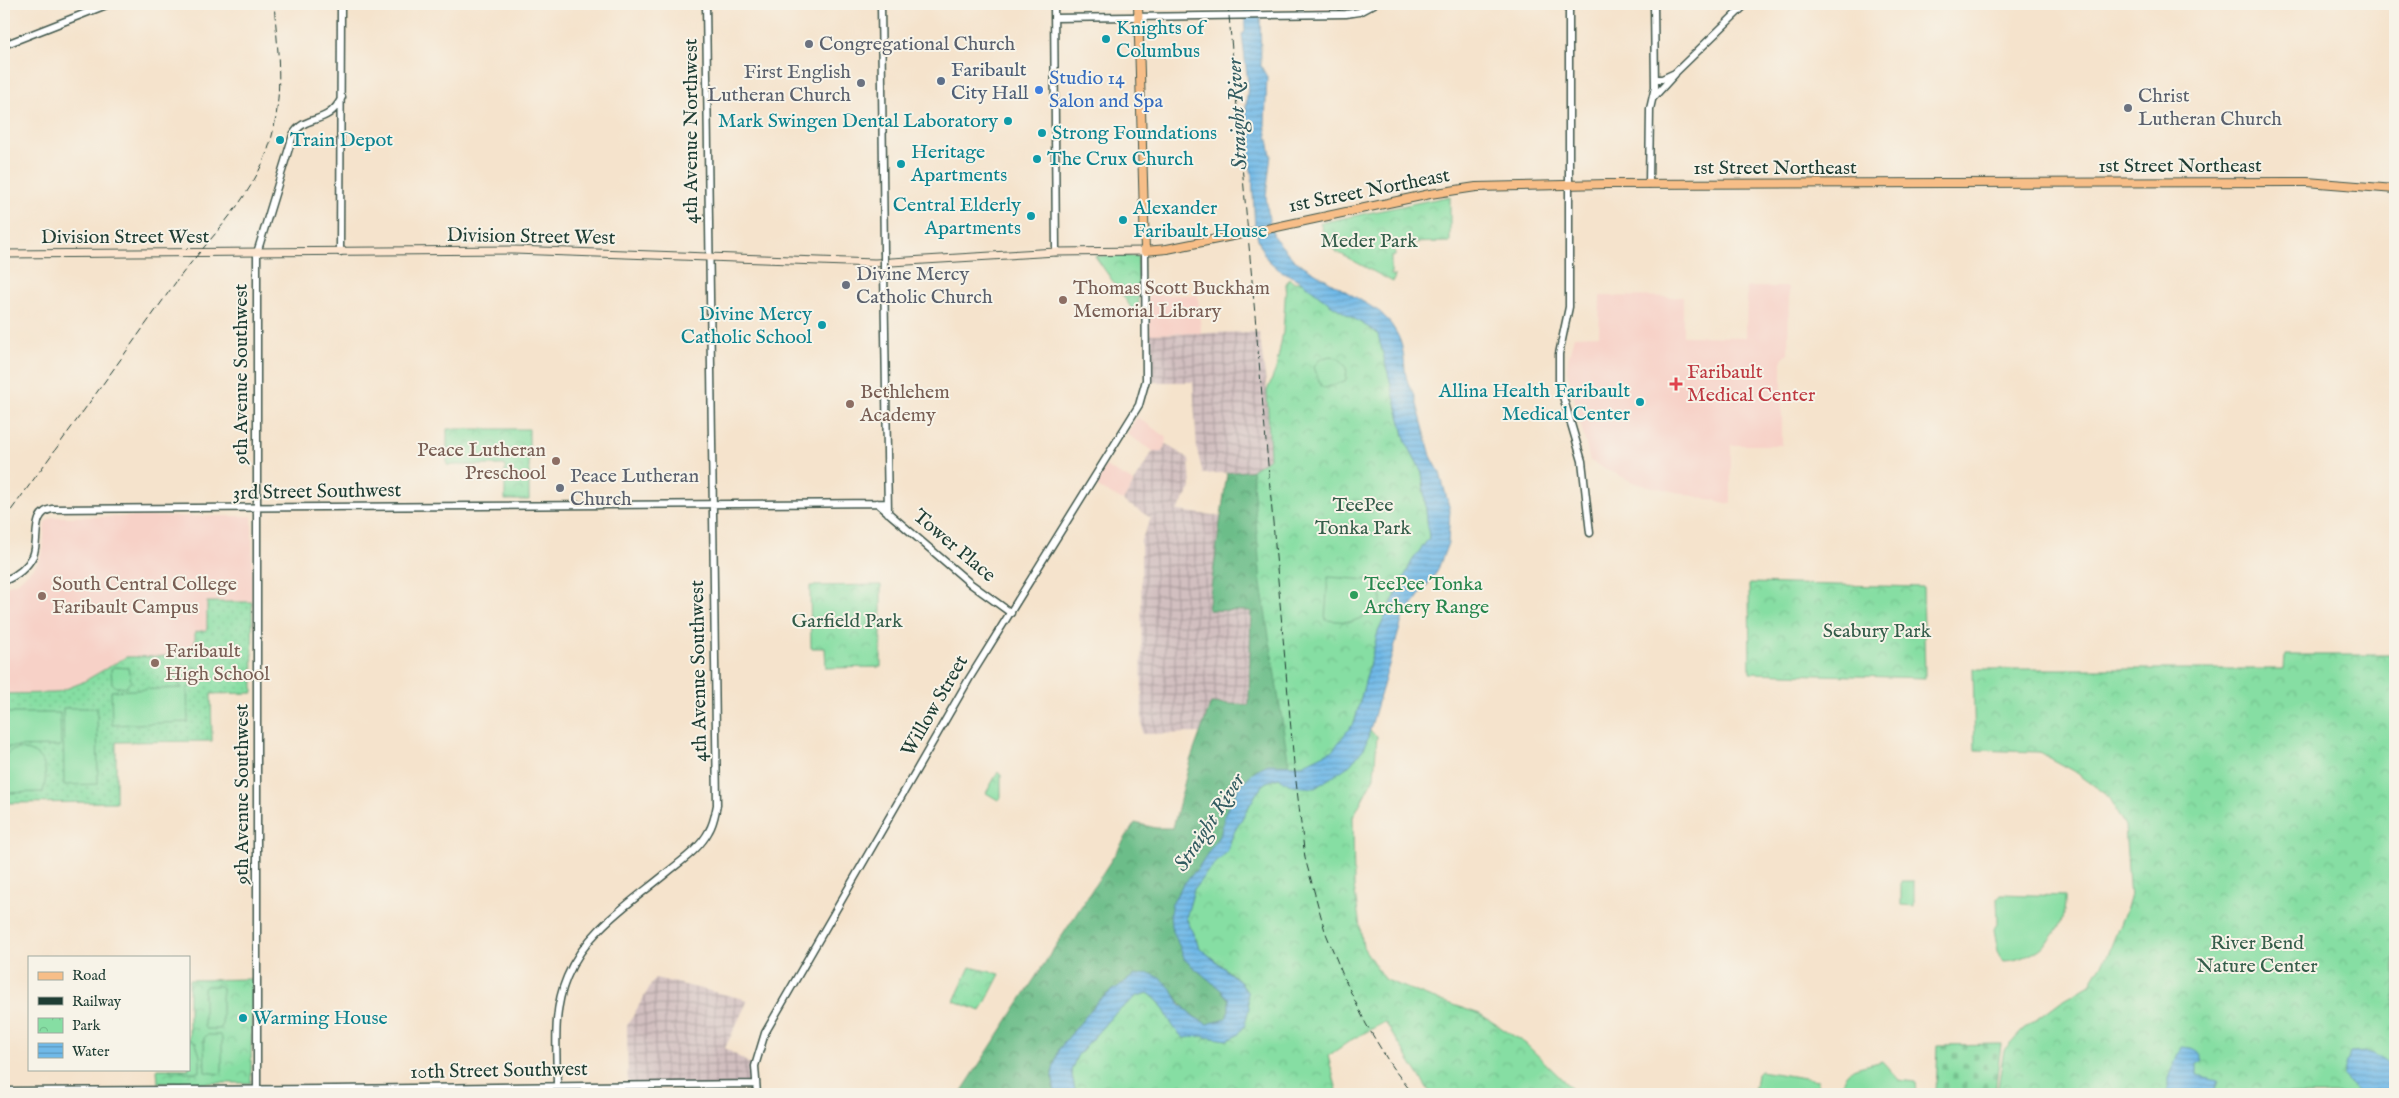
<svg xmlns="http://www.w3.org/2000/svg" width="2399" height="1098" font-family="'IM FELL English',serif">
  <defs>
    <pattern id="industrial-grid" width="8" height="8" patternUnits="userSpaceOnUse" patternTransform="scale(1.25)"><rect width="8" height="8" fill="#d2bfc0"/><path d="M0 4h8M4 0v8" fill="none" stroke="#aa9c9d"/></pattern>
    <pattern id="grass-dots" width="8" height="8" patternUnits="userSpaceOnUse" patternTransform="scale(1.25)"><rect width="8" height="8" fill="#86dea3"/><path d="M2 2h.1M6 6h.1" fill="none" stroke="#73bf8d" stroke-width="1.8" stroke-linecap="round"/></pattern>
    <pattern id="forest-crowns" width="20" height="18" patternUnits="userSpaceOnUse" patternTransform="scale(1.25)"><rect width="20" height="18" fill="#6cbd89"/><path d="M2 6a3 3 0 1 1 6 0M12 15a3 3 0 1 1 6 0" fill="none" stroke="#589b71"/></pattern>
    <pattern id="cemetery-stones" width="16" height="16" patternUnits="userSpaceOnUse" patternTransform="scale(1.25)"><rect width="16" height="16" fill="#86dea3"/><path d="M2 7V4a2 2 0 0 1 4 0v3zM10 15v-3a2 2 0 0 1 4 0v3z" fill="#73bf8d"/></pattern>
    <pattern id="park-crowns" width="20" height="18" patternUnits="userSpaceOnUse" patternTransform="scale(1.25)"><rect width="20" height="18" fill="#86dea3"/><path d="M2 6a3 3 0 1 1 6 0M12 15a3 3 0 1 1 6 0" fill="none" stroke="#73bf8d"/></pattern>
    <pattern id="water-rules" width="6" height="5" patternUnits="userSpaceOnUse" patternTransform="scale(1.25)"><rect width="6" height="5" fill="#70b9e8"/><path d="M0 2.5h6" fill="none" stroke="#5b98bd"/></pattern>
  </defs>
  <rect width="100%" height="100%" fill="#f7f3e8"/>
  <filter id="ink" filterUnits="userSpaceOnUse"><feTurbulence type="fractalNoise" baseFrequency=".02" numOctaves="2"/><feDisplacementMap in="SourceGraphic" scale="10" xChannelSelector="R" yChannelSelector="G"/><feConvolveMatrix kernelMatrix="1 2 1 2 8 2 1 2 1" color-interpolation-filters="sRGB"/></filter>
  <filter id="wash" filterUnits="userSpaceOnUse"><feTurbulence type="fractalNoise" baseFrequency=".0096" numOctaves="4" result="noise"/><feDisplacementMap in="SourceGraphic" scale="20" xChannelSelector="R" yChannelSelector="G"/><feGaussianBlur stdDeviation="1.12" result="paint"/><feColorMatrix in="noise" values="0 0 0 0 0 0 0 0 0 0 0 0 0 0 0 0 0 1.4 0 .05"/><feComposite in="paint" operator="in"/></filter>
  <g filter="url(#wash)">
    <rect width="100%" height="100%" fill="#f5e3cc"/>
    <path fill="#f7d1c7" d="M1314,4H1364L1352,9L1314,10Z
      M1747,287H1789L1788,353L1782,360V445H1731V504L1635,483L1590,461L1567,370L1568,360L1574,336L1599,335L1600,296L1683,297V336L1746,337Z
      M1148,295H1198L1201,333L1149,334Z
      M1137,417L1166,437V444L1163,451H1153L1127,434Z
      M1105,466L1134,482L1123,501L1094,485Z
      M252,516L253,693L211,694L212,741L116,742V802L4,803V587L18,582L37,564L43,551L45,522L52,517Z"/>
    <path fill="url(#industrial-grid)" d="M1259,332L1267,391L1270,458L1252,471L1203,474L1197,450L1193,382H1150L1149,334Z
      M1166,444L1189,459L1191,488L1177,511L1221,516L1208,610L1251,611L1249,705L1212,703L1201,733L1142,734L1141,540L1151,518L1123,501L1153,451H1163Z
      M655,978L748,1000L725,1048L750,1064L754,1087L628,1088L627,1026Z"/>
    <path fill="url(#grass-dots)" stroke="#528e6c" d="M207,602H252L253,693L211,694L212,741L116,742V802L4,803V694L55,693L81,683L126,657L172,656L187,653L195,642V632L207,630Z"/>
    <path fill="url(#forest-crowns)" stroke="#467d5e" d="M1268,469L1327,683L1355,721L1333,750L1232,800L1225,813L1221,833L1198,868L1182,886L1172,903L1185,960L1220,989L1229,1000V1010L1226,1019L1207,1024C1190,1016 1181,1005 1171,989L1133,976L1098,1001L1059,1049L1052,1073L1055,1094H960L1135,823L1156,828H1173L1190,761L1211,703L1249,705L1251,611L1208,610L1227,473Z"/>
    <path fill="url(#cemetery-stones)" stroke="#528e6c" d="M2001,1044L1995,1094H1936L1938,1045Z"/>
    <path fill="url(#park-crowns)" stroke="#528e6c" d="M1450,196V242L1400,243L1395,249V256L1391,257V275L1395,276L1393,282L1335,251L1326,239L1320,223Z
      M1095,256H1138L1139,319Z
      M1289,278L1293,282H1302L1330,304L1376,332L1379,336L1406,442L1422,472L1429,538L1412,561L1378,632L1355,721L1377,736L1374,777L1353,817L1354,886L1363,947L1384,979L1429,997L1480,1014L1526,1044L1577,1094H1431L1385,1022L1351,1040L1328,1056L1338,1094H1076L1071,1071L1077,1056L1113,1015L1137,996L1148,993C1169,1006 1165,1023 1184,1038L1200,1036L1227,1040L1247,992L1240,981L1199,947L1186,917L1194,889L1207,872L1227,852L1233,834L1256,794L1266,782L1279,778L1292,785L1261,584L1252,470L1270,458L1267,391L1276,369L1283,332L1286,284Z
      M447,429H529V500H505V465H447Z
      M1749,583L1923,587L1925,678L1750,673Z
      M881,585V667L826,668L825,648H811L810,586Z
      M2285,655H2395V1094H1997L2004,1050L2022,1030L2061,1001L2090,984L2108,954L2130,899L2125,826L2107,795L2074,771L2039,752L1975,750L1973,669H2284Z
      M998,772L1001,775V798L998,800L986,793Z
      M970,967L1000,974L981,1011L954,1001Z
      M252,979L251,1083H158L157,1069H189V980Z"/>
    <path fill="#86dea3" stroke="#528e6c" d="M1330,356C1343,358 1350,367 1345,381L1325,388L1321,386L1314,367L1320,359Z
      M1328,577L1383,581L1380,610L1351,622L1325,620Z
      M114,667L128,668L131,681L126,687H116L112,683L111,669Z
      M178,667H195L196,669L194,685L187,688L188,722L112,725L111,691L182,688L175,679Z
      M63,708H97L98,784L64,785Z
      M4,713H60L61,746L4,747Z
      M18,749C45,751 49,769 43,792L5,793L4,791V756L10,751Z
      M1901,881H1914V906L1901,905Z
      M2001,894L2065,896C2067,932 2039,960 2003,961L1999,956L1994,929L1998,922L1997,898Z
      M206,986H220L222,988V1026L220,1029H206L204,1027V989Z
      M207,1035H220L222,1038V1072L220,1074L205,1072L204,1038Z
      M189,1039L196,1043L200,1056V1072H172L169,1069H189Z
      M1882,1061L1899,1080L1915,1082L1916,1094H1842C1841,1064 1858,1069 1882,1061Z
      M1760,1071L1818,1080V1094H1754L1757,1074Z"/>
    <path fill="url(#water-rules)" stroke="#487b8e" d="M1244,4H1260L1261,66L1267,77L1265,124L1271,155L1266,196L1269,220L1274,237L1294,260L1380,312C1391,322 1401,337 1403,352C1406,368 1403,379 1414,393L1431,456L1440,473L1450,510L1448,543L1437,572L1403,617L1365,747L1350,765L1315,788L1292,786L1279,778L1266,782L1256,794L1233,834L1227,852L1207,872L1194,889L1186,918L1199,947L1240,982L1247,992L1249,1008L1245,1025L1238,1035L1227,1040L1200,1036L1184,1038C1165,1023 1169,1006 1148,993L1137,996L1113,1015L1077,1056L1071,1071L1076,1094H1055L1052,1073L1059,1049L1098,1001L1133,976L1149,973L1162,979L1171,989L1180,1004L1194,1017L1207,1024L1226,1019L1229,1010V999L1220,989L1185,960L1171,926L1170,913L1172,903L1182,886L1198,868L1221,833L1225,813L1240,785L1256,770L1268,764L1302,765L1333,750L1355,721L1378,632L1412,561L1429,538L1422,472L1406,442L1378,335L1376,332L1330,304L1302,282L1278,269L1267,259L1261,248L1255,229L1252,175L1244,132L1248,84L1242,34L1245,32Z
      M2181,1047C2193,1048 2200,1048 2203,1061L2197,1064V1075L2218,1080L2213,1094H2168V1079Z
      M2368,1052C2394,1062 2395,1067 2395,1094H2361L2343,1076L2350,1053Z"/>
  </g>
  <g filter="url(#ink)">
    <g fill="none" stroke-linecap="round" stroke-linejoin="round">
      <g stroke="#3f564b" stroke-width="9">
        <path id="tertiary" d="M881,4L884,252
          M1054,4L1056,252
          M1569,4V307L1559,354V383L1582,461L1590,533
          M1054,18L1346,14L1359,12L1374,4
          M4,45L109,4
          M1655,79H1662L1675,73L1746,4
          M1653,98L1675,74
          M1649,184L1650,109L1655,87L1654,4
          M340,252L341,4
          M884,271L888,513
          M877,503L971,584L1011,613
          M4,581C16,576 27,568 33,556C40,540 30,513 52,509L887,503
          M557,1086C557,1049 552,1012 567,977C586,930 632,902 669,871C684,859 700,848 709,831C714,823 715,814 717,805L706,4
          M4,1091L335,1089L755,1084
          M257,1094V253L293,135C305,113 328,127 342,97
          M757,1094L755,1066L765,1033L969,679L1139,405L1146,380L1145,251"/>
      </g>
      <g stroke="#3f564b" stroke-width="9">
        <path id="secondary" d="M4,254L514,250L875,263L1056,252L1145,251"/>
      </g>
      <g stroke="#3f564b" stroke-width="10">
        <path id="primary" d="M1138,4L1145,251L1167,249
          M1267,229L1430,194L1476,187L1608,184L2307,182L2395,189"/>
      </g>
      <use href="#tertiary" stroke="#fff" stroke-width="6"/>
      <use href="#secondary" stroke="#fce5cf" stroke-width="7"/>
      <use href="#primary" stroke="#f7be88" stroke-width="8"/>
      <path stroke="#1f3d34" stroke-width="1" stroke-dasharray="8 4" stroke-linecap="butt" d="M1228,4L1294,764L1305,858L1325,931L1344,978L1366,1024L1392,1067L1413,1094
        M4,520C61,442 117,365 173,286C207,239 253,200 270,143C284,97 278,50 274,4"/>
      <g stroke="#3f564b" stroke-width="9" stroke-linecap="butt">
        <path id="tertiary-bridge" d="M884,252V271"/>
      </g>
      <g stroke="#3f564b" stroke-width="10" stroke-linecap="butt">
        <path id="primary-bridge" d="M1167,249L1267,229"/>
      </g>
      <use href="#tertiary-bridge" stroke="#fff" stroke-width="6"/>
      <use href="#primary-bridge" stroke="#f7be88" stroke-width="8"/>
    </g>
  </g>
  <g fill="#0f9aa8" stroke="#f7f3e8" stroke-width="2">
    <circle cx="1106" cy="39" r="5"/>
    <circle cx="1008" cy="121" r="5"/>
    <circle cx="1042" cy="133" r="5"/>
    <circle cx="280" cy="140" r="5"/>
    <circle cx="1037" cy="159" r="5"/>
    <circle cx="901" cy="164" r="5"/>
    <circle cx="1031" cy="216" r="5"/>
    <circle cx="1123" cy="220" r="5"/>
    <circle cx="822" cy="325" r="5"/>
    <circle cx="1640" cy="402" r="5"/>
    <circle cx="243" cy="1018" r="5"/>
  </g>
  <g fill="#6b7280" stroke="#f7f3e8" stroke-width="2">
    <circle cx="809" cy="44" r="5"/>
    <circle cx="861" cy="83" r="5"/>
    <circle cx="2128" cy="108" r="5"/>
    <circle cx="846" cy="285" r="5"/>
    <circle cx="560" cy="488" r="5"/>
  </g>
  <circle fill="#5c6f8a" stroke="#f7f3e8" stroke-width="2" cx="941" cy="81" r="5"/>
  <circle fill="#3f7fe0" stroke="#f7f3e8" stroke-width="2" cx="1039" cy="90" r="5"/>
  <g fill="#8d6e63" stroke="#f7f3e8" stroke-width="2">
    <circle cx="1063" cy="300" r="5"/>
    <circle cx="850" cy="404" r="5"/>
    <circle cx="556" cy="461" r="5"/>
    <circle cx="42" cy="596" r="5"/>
    <circle cx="155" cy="663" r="5"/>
  </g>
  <path fill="#e0444e" stroke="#f7f3e8" stroke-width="2" d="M1673.5 376.5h5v5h5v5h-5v5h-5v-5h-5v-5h5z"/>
  <circle fill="#2e9e5b" stroke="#f7f3e8" stroke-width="2" cx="1354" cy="595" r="5"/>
  <g text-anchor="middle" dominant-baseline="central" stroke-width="4" stroke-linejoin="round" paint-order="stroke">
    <g font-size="20" fill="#0d838f" stroke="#f7f3e8" text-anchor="start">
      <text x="1116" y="28">Knights of<tspan x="1116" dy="23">Columbus</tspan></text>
      <text x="998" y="121" text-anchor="end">Mark Swingen Dental Laboratory</text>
      <text x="1052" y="133">Strong Foundations</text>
      <text x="290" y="140">Train Depot</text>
      <text x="911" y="152">Heritage<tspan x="911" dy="23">Apartments</tspan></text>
      <text x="1047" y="159">The Crux Church</text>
      <text x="1021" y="205" text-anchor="end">Central Elderly<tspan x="1021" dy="23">Apartments</tspan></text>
      <text x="1133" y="208">Alexander<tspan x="1133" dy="23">Faribault House</tspan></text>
      <text x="812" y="314" text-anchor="end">Divine Mercy<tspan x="812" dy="23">Catholic School</tspan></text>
      <text x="1630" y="391" text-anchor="end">Allina Health Faribault<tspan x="1630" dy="23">Medical Center</tspan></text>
      <text x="253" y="1018">Warming House</text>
    </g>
    <g font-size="20" fill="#5b616d" stroke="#f7f3e8" text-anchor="start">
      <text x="819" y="44">Congregational Church</text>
      <text x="851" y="72" text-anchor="end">First English<tspan x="851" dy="23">Lutheran Church</tspan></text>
      <text x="2138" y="96">Christ<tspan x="2138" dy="23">Lutheran Church</tspan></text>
      <text x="856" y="274">Divine Mercy<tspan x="856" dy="23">Catholic Church</tspan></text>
      <text x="570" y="476">Peace Lutheran<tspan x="570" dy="23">Church</tspan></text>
    </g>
    <g font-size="20" fill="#4e5e75" stroke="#f7f3e8" text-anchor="start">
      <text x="951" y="70">Faribault<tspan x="951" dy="23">City Hall</tspan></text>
    </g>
    <g font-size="20" fill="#366cbe" stroke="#f7f3e8" text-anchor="start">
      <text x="1049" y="78">Studio 14<tspan x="1049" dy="23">Salon and Spa</tspan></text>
    </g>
    <g font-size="20" fill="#1f3d34" stroke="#f7f3e8">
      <text transform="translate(691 131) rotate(-90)">4th Avenue Northwest</text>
      <text x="2180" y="166">1st Street Northeast</text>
      <text x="1775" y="168">1st Street Northeast</text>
      <text transform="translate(1369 191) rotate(-11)">1st Street Northeast</text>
      <text x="125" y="237">Division Street West</text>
      <text transform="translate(531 237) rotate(1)">Division Street West</text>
      <text transform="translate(241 374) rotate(-90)">9th Avenue Southwest</text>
      <text transform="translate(317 492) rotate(-1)">3rd Street Southwest</text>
      <text transform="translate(954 546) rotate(40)">Tower Place</text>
      <text transform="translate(699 671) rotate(-91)">4th Avenue Southwest</text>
      <text transform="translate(935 706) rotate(-60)">Willow Street</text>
      <text transform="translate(242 794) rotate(-90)">9th Avenue Southwest</text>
      <text transform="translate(499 1071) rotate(-1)">10th Street Southwest</text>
    </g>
    <g font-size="20" fill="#345d4a" stroke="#f7f3e8">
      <text x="1369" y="241">Meder Park</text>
      <text x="1363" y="505">TeePee<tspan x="1363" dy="23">Tonka Park</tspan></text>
      <text x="847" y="621">Garfield Park</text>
      <text x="1877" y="631">Seabury Park</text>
      <text x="2257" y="943">River Bend<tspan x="2257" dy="23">Nature Center</tspan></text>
    </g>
    <g font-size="20" fill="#785e54" stroke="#f7f3e8" text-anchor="start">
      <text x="1073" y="288">Thomas Scott Buckham<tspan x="1073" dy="23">Memorial Library</tspan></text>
      <text x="860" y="392">Bethlehem<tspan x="860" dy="23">Academy</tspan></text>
      <text x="546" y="450" text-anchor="end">Peace Lutheran<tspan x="546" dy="23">Preschool</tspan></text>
      <text x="52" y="584">South Central College<tspan x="52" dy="23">Faribault Campus</tspan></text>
      <text x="165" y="651">Faribault<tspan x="165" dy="23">High School</tspan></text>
    </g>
    <g font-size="20" fill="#be3a42" stroke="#f7f3e8" text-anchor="start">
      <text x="1687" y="372">Faribault<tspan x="1687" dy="23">Medical Center</tspan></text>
    </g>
    <g font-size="20" fill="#27864d" stroke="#f7f3e8" text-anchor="start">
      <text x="1364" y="584">TeePee Tonka<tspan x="1364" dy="23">Archery Range</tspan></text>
    </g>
    <g font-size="21" font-style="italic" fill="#335c61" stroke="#f7f3e8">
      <text transform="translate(1238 114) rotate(-93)">Straight River</text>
      <text transform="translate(1210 823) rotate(-57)">Straight River</text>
    </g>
  </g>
  <rect width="2399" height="1098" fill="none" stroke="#f7f3e8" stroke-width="20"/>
  <rect x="28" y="956" width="162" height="115" fill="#f7f3e8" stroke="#a1aaa0"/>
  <rect x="38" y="972" width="25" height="8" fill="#f7be88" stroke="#a1aaa0"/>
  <text x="72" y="980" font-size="15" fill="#1f3d34">Road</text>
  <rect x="38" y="997" width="25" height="8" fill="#1f3d34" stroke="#a1aaa0"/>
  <text x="72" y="1006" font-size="15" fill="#1f3d34">Railway</text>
  <rect x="38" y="1018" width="25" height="15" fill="url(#park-crowns)" stroke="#a1aaa0"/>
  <text x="72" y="1030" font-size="15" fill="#1f3d34">Park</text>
  <rect x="38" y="1043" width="25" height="15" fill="url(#water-rules)" stroke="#a1aaa0"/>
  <text x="72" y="1056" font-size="15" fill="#1f3d34">Water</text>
</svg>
